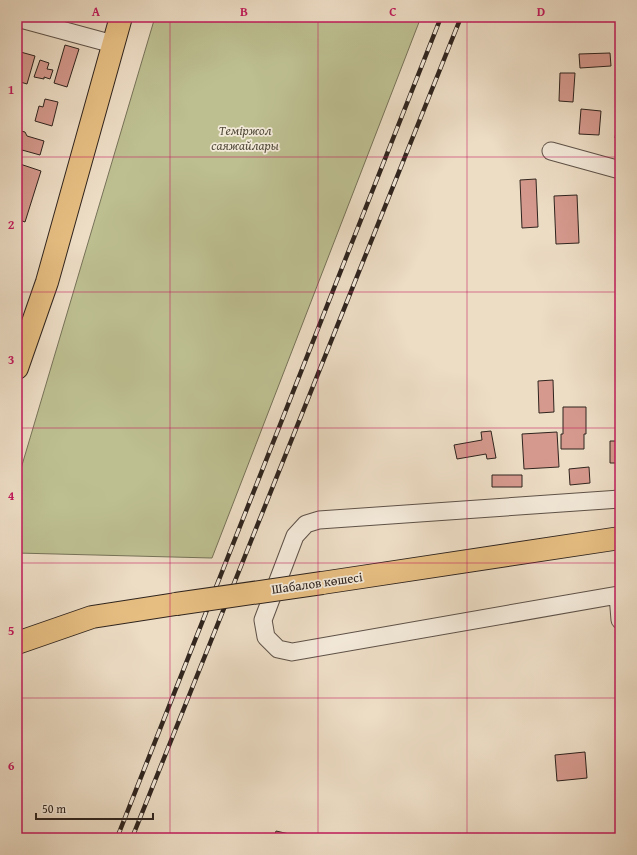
<svg xmlns="http://www.w3.org/2000/svg" width="637" height="855" font-family="'Gentium Book Plus',serif">
  <rect width="100%" height="100%" fill="#edddc5"/>
  <filter id="stains"><feTurbulence type="fractalNoise" baseFrequency=".005" numOctaves="4"/><feColorMatrix values="0 0 0 0 .2 0 0 0 0 .09 0 0 0 0 .02 0 0 0 .5 -.17"/></filter>
  <radialGradient id="worn" r=".72"><stop offset=".6" stop-color="#630" stop-opacity="0"/><stop offset="1" stop-color="#630" stop-opacity=".3"/></radialGradient>
  <path fill="#bdbf91" stroke="#767258" d="M155,17H421L212,558L17,553V482Z"/>
  <path fill="#d5998d" stroke="#2f241e" d="M65,45L79,49L67,87L54,83Z
    M17,51L35,56L27,84L17,81Z
    M610,53L611,66L580,68L579,54Z
    M40,60L49,63L47,69L53,70L50,79L44,77V79L34,77Z
    M560,73H575L573,102L559,101Z
    M45,99L58,102L52,126L35,121L39,106L43,107Z
    M581,109L601,111L599,135L579,134Z
    M619,111H620V138H615Z
    M17,130L25,132L27,136L44,141L40,155L22,150L21,157L17,156Z
    M20,164L41,171L25,222L17,219V173Z
    M536,179L538,227L522,228L520,180Z
    M577,195L579,243L556,244L554,196Z
    M553,380L554,412L539,413L538,381Z
    M563,407H586V434H584V449H561V434H563Z
    M491,431L496,458L487,459L486,454L457,459L454,445L482,440L481,432Z
    M557,432L559,467L524,469L522,434Z
    M610,441H620V463H610Z
    M589,467L590,483L570,485L569,469Z
    M492,475H522V487H492Z
    M585,752L587,778L557,781L555,755Z
    M276,831L307,838H274Z
    M590,834V838H555V837Z"/>
  <g fill="none" stroke-linecap="round" stroke-linejoin="round">
    <g stroke="#5e5248" stroke-width="19">
      <path id="minor" d="M17,18L113,44
        M551,151L620,170
        M620,499L319,520L306,524L295,536L263,620L266,637L278,649L292,652L618,595L620,620"/>
    </g>
    <g stroke="#2f241e" stroke-width="24">
      <path id="major" d="M17,368L47,282L121,17
        M322,583L620,538
        M17,643L92,617L176,604"/>
    </g>
    <use href="#minor" stroke="#f3e9d9" stroke-width="17"/>
    <use href="#major" stroke="#e6be82" stroke-width="22"/>
    <g stroke="#2f241e" stroke-width="4.5">
      <path id="rail" d="M117,838L441,17
        M132,838L461,17"/>
    </g>
    <use href="#rail" stroke="#f3e9d9" stroke-width="3" stroke-dasharray="9" stroke-linecap="butt"/>
    <g stroke="#2f241e" stroke-width="24" stroke-linecap="butt">
      <path id="major-bridge" d="M176,604L322,583"/>
    </g>
    <use href="#major-bridge" stroke="#e6be82" stroke-width="22"/>
  </g>
  <path fill="none" stroke="#c2185b" stroke-width="1" stroke-opacity="0.55" d="M170,17V838M318,17V838M467,17V838M17,157H620M17,292H620M17,428H620M17,563H620M17,698H620"/>
  <g text-anchor="middle" dominant-baseline="central" stroke-width="3.5" stroke-linejoin="round" paint-order="stroke">
    <g font-size="13" font-style="italic" fill="#524b3b" stroke="#f3e9d9">
      <text x="245" y="130">Теміржол<tspan x="245" dy="15">саяжайлары</tspan></text>
    </g>
    <g font-size="13" fill="#2f241e" stroke="#f3e9d9">
      <text transform="translate(317 583) rotate(-8)">Шабалов көшесі</text>
    </g>
  </g>
  <rect width="637" height="855" fill="none" stroke="#edddc5" stroke-width="44"/>
  <path d="M36 813v6h117v-6" fill="none" stroke="#2f241e" stroke-width="2"/>
  <text x="42" y="813" font-size="12" fill="#2f241e" stroke="#f3e9d9" stroke-width="3" paint-order="stroke">50 m</text>
  <rect x="22" y="22" width="593" height="811" fill="none" stroke="#c2185b" stroke-width="1.5"/>
  <g font-size="13" text-anchor="middle" font-weight="bold" fill="#c2185b">
    <text x="96" y="16">A</text>
    <text x="244" y="16">B</text>
    <text x="393" y="16">C</text>
    <text x="541" y="16">D</text>
    <text x="11" y="94">1</text>
    <text x="11" y="229">2</text>
    <text x="11" y="364">3</text>
    <text x="11" y="500">4</text>
    <text x="11" y="635">5</text>
    <text x="11" y="770">6</text>
  </g>
  <rect width="100%" height="100%" filter="url(#stains)"/>
  <rect width="100%" height="100%" fill="url(#worn)"/>
</svg>
